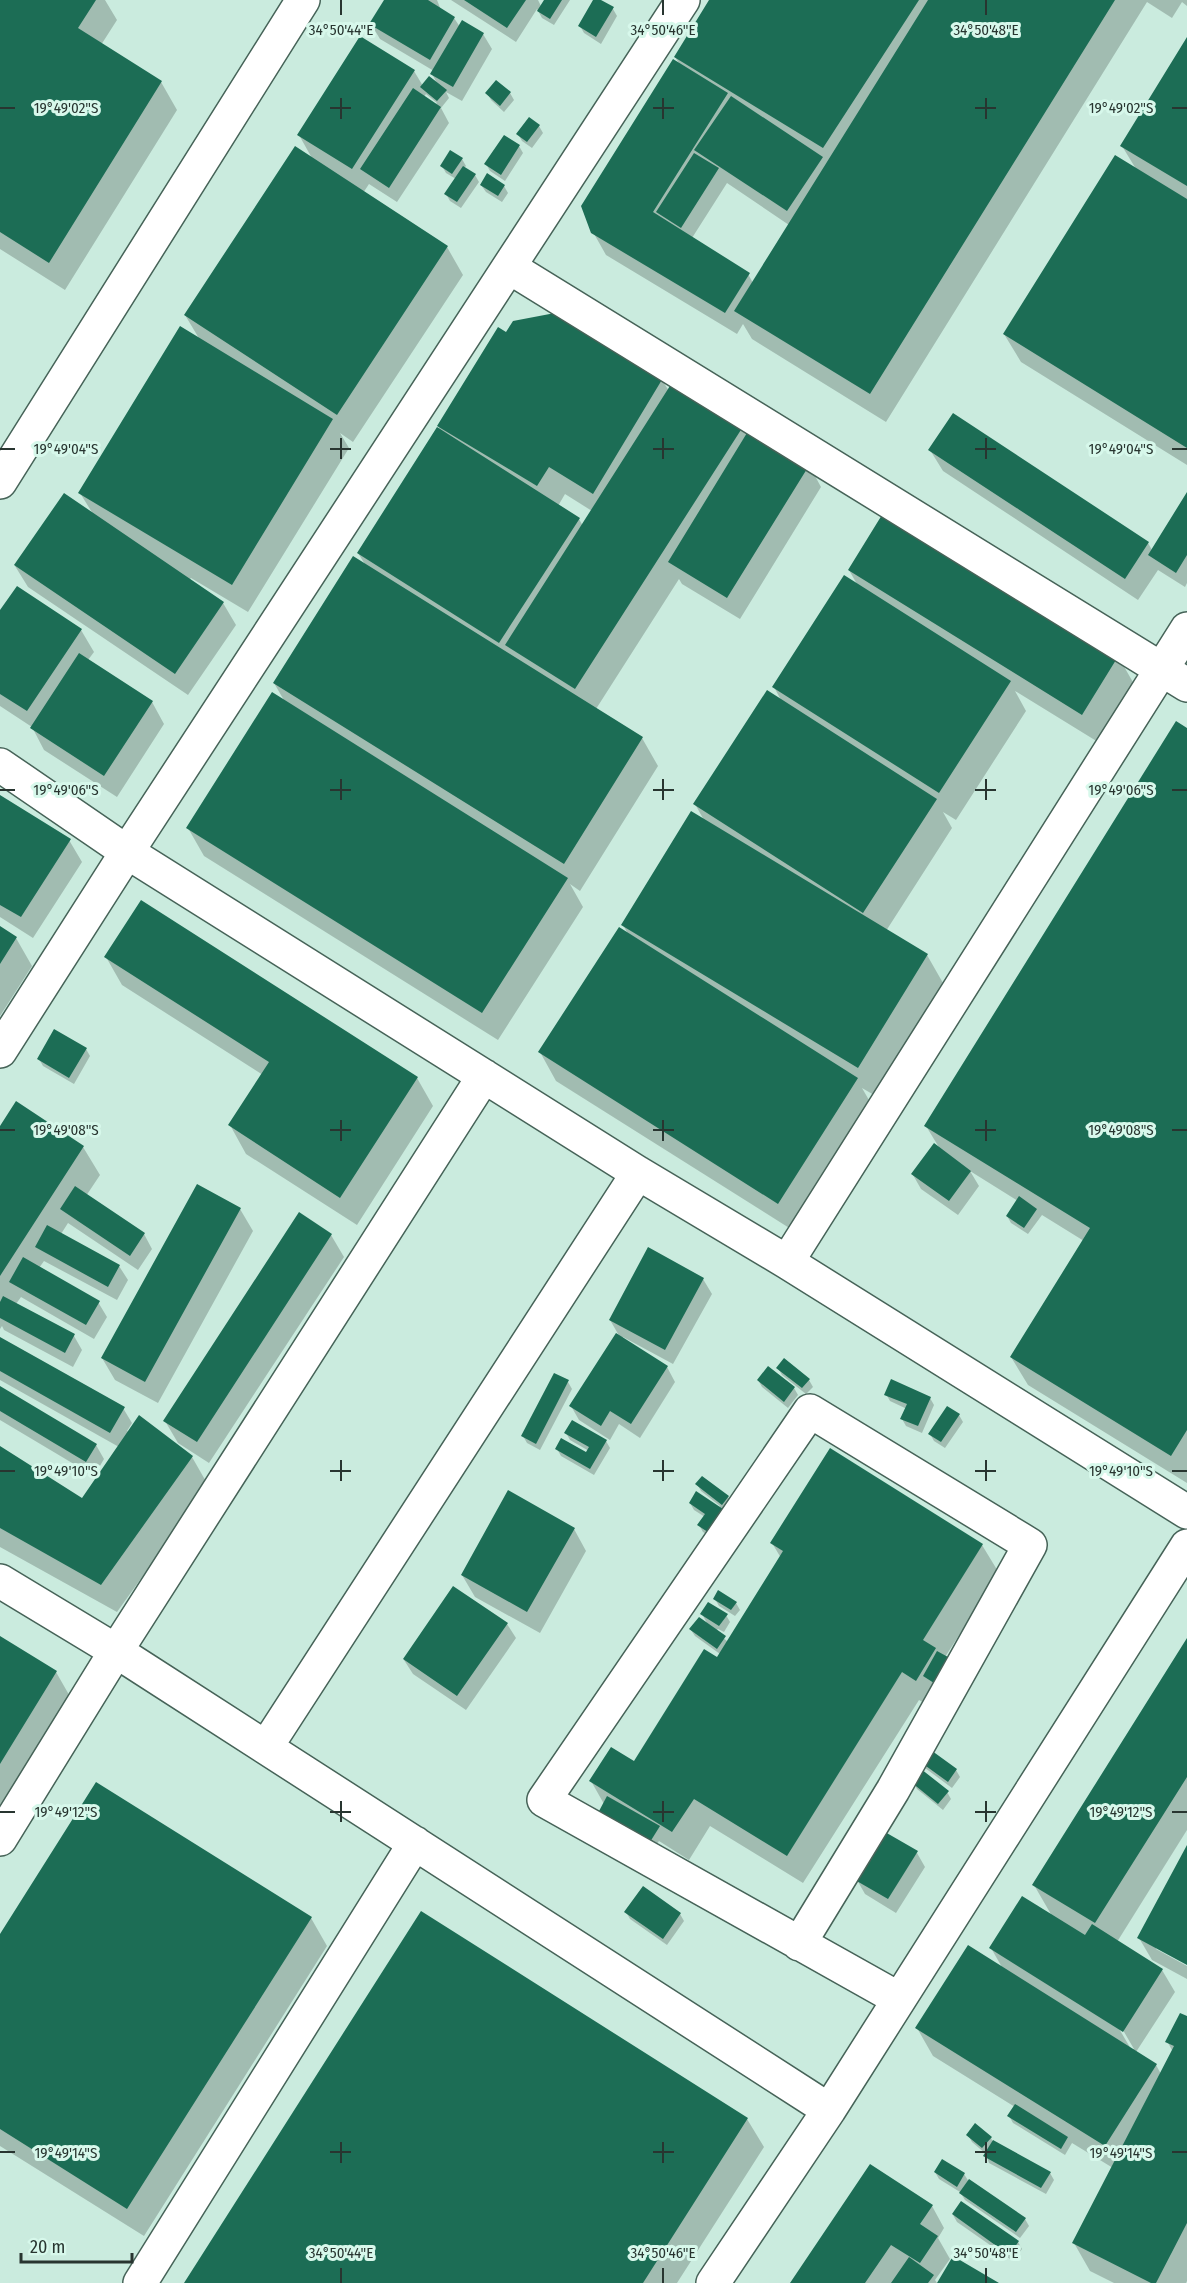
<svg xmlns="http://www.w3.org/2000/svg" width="1187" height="2283" font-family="'Fira Sans Condensed',sans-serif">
  <rect width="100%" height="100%" fill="#caebde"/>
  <path fill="#0003" fill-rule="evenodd" d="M0,0H105L117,20L101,45L161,82L177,110L65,290L0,249Z
    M385,0H437L441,10L454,18L460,27L462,22L483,34L492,49L462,101L446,92L449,98L441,108L449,123L397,202L369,184L363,193L447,247L463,275L353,442L340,433L349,448L248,612L191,578L189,580L223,603L236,625L188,695L28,587L15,566L93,514L80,493L200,340L185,315L313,160L299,135L414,71L423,86L438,85L432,74L434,71L380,39L371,24ZM426,94L437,103L435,105L424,97Z
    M451,0H538L541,6L545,0H570L554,25L542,18L537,9L516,42Z
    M595,0L613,9L617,16L601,44L584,33L580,26Z
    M711,0H1187V6L1182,2L1172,18L1147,2L886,422L752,339L743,324L737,334L606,255L593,232L680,65L675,57ZM727,183L789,225L753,283L748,274L692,238Z
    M1187,40V465L1021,362L1004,334L1136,169L1122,146Z
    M487,93H510L514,100L504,112L491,100Z
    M539,126L543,133L532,148L522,141L518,134Z
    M505,137L519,146L523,153L505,181L490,171L486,164Z
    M462,159L466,166L464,168L475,175L479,182L461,208L450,201L446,194L456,179L446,173L442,166Z
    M481,185L504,186L508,193L502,202L486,192Z
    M507,334L662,380L669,391L809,465L821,487L740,619L682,584L679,579L596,709L642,738L658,766L580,891L570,884L583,907L498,1040L204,856L188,828L285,702L274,683L366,566L358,553L439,427ZM565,494L592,511L583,526L579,519L558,506Z
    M954,415L1148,543L1152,550L1187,495V583L1185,587L1158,570L1138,600L943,471L930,450Z
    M849,570L1118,656L1134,684L1098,742L1015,691L1026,711L956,820L943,812L952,828L886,931L927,955L943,983L874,1095L862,1088L873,1107L794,1231L556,1081L540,1052L628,934L623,925L705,822L695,804L782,702L774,687L858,586Z
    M0,613L81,630L94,652L88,660L152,702L164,724L117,797L44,750L32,727L0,706Z
    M1187,730V1483L1028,1385L1011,1357L1084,1241L1042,1215L1028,1234L1011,1223L1007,1216L1018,1201L970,1171L979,1186L958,1215L921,1189L913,1175L940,1149L926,1126Z
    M0,797L69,840L82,862L33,938L0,917Z
    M0,928L16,938L32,966L0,1016Z
    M106,957L417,1078L433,1106L357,1225L246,1154L230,1125L263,1075L122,985Z
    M86,1049L90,1056L74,1084L43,1066L39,1059Z
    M0,1129L83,1147L100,1175L86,1196L144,1234L152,1249L138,1270L68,1223L61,1234L119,1266L128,1280L117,1300L44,1261L39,1268L98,1302L107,1317L94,1339L21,1297L16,1304L74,1336L82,1350L73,1367L4,1330L2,1326L0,1329Z
    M240,1209L253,1231L158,1403L115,1380L102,1358Z
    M331,1235L344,1257L209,1463L178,1443L165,1421Z
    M703,1279L712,1294L673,1364L623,1337L622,1339L667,1367L675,1382L640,1438L619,1424L610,1440L579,1420L571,1406L621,1339L610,1320Z
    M0,1338L123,1408L132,1423L127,1431L192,1457L208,1485L117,1612L0,1547V1447L82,1500L119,1447L0,1380Z
    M778,1368L809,1380L813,1387L806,1394L782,1375Z
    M758,1380L794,1388L798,1395L788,1408L762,1387Z
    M568,1382L572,1389L540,1450L527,1443L523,1436Z
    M0,1388L96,1445L104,1459L94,1476L0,1420Z
    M886,1394L930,1398L934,1405L922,1433L906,1426L902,1419L907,1409L890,1401Z
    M959,1415L963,1422L945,1448L934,1441L930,1434Z
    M566,1433L606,1441L610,1448L594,1475L561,1456L557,1449L586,1454L589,1451L570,1440Z
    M702,1478L728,1497L732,1504L715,1540L703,1532L699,1525L705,1517L694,1510L690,1503L719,1508L720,1506L701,1491L697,1484Z
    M574,1529L586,1551L540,1633L475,1597L462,1575Z
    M772,1543L982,1545L999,1573L945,1657L951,1665L933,1708L919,1700L803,1883L710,1826L689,1860L659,1841L654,1848L604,1804L591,1781L635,1763L717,1659L720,1654L695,1636L691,1630L708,1625L702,1614L726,1615L730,1622L724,1632L718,1629L716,1631L728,1642L781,1558Z
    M715,1599L736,1603L740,1610L735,1616L719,1606Z
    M507,1624L516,1638L466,1710L413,1674L404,1660Z
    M0,1638L56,1672L72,1700L0,1818Z
    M1187,1641V1830L1117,1942L1162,1970L1175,1992L1136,2052L1156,2065L1161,2074L1173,2052L1167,2041L1187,2018V2281L1186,2283H1114L1090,2271L1074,2243L1113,2168L1072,2143L1065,2155L1013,2123L1009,2116L1015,2107L933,2056L917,2028L1003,1969L991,1948L1052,1916L1034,1885ZM1120,2025L1134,2049H1131L1118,2027Z
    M929,1750L956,1770L960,1777L952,1788L925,1768L921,1761Z
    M913,1782L947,1792L951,1799L943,1810L917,1789Z
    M1187,1848V1963L1156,1946V1949L1187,1966V1979L1152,1960L1139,1938Z
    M917,1853L925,1867L896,1913L865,1894L857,1880Z
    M626,1912L680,1914L684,1921L667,1945L630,1919Z
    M422,1913L747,2119L764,2147L677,2283H185Z
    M311,1918L327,1946L144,2236L0,2146V1937Z
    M968,2135L991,2138L993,2142L1050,2173L1054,2180L1046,2194L989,2163L986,2154L972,2142Z
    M942,2161L964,2174L969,2182L1025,2219L1029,2226L1020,2238L965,2200L960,2192L939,2179L935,2172Z
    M932,2206L944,2228L938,2238L950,2259L935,2280L937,2283H792Z
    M953,2215L1018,2242L1022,2249L1013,2261L957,2222Z"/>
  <path fill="#1c6d55" d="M0,0H96L78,28L162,81L49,263L0,232Z
    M384,0H428L455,17L430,60L369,24Z
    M464,0H526L507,28Z
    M544,0H562L550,19L537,11Z
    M593,0H601L614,7L596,37L578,26Z
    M709,0H919L823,148L674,57Z
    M928,0H1115L870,394L734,311Z
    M462,20L484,33L453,87L430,74Z
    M360,36L415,70L352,169L297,135Z
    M1187,37V186L1120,146Z
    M673,59L728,93L653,212L750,273L725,313L591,233L581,206Z
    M429,76L447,90L437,101L420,87Z
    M496,80L511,92L500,106L485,93Z
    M413,88L441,107L389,188L360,169Z
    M731,96L823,157L787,211L694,150Z
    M529,117L540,125L527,142L516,134Z
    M504,135L520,145L501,175L484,164Z
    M295,146L448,246L337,415L184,315Z
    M450,150L463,158L452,174L440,166Z
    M694,153L719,168L681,228L656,212Z
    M1115,155L1187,199V448L1003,334Z
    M463,166L476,174L457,202L444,194Z
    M487,173L505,185L498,196L480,185Z
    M555,313L663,378L593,494L549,467L537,486L437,426L498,327L506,332L513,321Z
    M180,326L333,419L232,585L78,493Z
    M675,378L746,422L575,689L505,645Z
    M953,413L1149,542L1125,579L928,450Z
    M437,427L580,518L499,643L357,553Z
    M750,428L810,464L727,598L668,562Z
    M1187,492V555L1176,573L1148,555Z
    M64,493L224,602L175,674L14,565Z
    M885,510L1119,655L1082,715L848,570Z
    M353,556L643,737L564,864L273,683Z
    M844,575L1011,681L939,793L772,687Z
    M17,586L82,629L27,711L0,694V610Z
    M79,653L153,701L104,776L30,728Z
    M767,690L937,799L863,913L693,804Z
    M272,692L568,878L482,1013L186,828Z
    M1176,721L1187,728V1430L1171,1456L1010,1357L1090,1228L924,1126Z
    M0,795L71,839L21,917L0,905Z
    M691,811L928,954L858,1068L621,925Z
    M141,900L418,1077L340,1198L228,1125L269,1062L104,957Z
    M0,926L17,937L0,964Z
    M619,927L858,1078L778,1204L538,1052Z
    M54,1029L87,1048L69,1078L37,1059Z
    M16,1101L84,1146L0,1276V1126Z
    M934,1143L971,1171L949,1201L911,1174Z
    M197,1184L241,1208L145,1382L101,1358Z
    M75,1186L145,1233L130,1256L60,1209Z
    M1019,1196L1037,1209L1024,1228L1006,1216Z
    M299,1212L332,1234L197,1442L163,1421Z
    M47,1225L120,1265L108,1287L35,1247Z
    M648,1247L704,1278L665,1350L609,1320Z
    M23,1257L100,1301L86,1325L9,1282Z
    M3,1296L75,1334L65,1353L0,1318V1302Z
    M616,1333L668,1366L631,1424L610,1411L601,1426L569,1406Z
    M0,1337L125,1407L110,1433L0,1371Z
    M784,1358L810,1379L802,1388L776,1368Z
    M768,1366L795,1387L784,1402L757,1380Z
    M554,1373L569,1380L536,1444L521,1436Z
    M891,1379L931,1397L918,1426L900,1419L907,1404L884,1395Z
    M0,1386L97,1444L86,1462L0,1411Z
    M947,1406L960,1414L941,1442L928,1434Z
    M139,1415L193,1456L101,1585L0,1528V1446L82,1498Z
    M572,1420L607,1440L590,1469L555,1449L561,1438L586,1452L589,1447L564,1433Z
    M830,1448L983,1544L923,1640L936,1648L916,1681L902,1672L787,1856L694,1799L672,1832L589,1781L611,1747L634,1761L704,1649L717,1657L783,1551L770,1543Z
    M702,1476L729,1496L722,1505L695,1484Z
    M508,1490L575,1528L527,1612L461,1575Z
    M696,1491L726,1511L711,1534L697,1525L705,1514L689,1503Z
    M453,1586L508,1623L457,1696L403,1659Z
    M718,1590L737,1602L731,1610L713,1599Z
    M708,1602L728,1614L719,1626L700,1614Z
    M699,1617L726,1636L717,1649L689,1629Z
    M0,1636L57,1671L0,1764Z
    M1187,1638V1777L1095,1923L1032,1885Z
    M937,1651L948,1657L934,1683L923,1676Z
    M928,1748L957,1769L948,1782L919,1761Z
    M921,1769L949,1791L938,1804L911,1782Z
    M96,1782L312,1917L127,2209L0,2129V1934Z
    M607,1796L660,1826L650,1842L598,1813Z
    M885,1832L918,1851L888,1899L855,1880Z
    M1187,1845V1965L1137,1938Z
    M643,1886L681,1913L663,1939L624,1912Z
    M1022,1896L1085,1935L1092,1924L1163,1969L1123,2032L989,1948Z
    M421,1911L748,2118L643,2283H184Z
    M968,1945L1157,2064L1105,2146L915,2028Z
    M1180,2013L1187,2016V2223L1156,2283H1151L1072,2243L1174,2046L1165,2042Z
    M1015,2104L1068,2137L1061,2149L1007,2116Z
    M975,2123L992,2137L982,2148L966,2135Z
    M993,2140L1051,2172L1041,2188L983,2156Z
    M942,2159L965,2173L957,2187L934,2172Z
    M870,2164L933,2205L920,2224L938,2236L920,2263L891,2245L865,2283H790Z
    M969,2179L1026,2218L1016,2232L959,2193Z
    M961,2201L1019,2241L1009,2255L952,2214Z
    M953,2256L999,2283H937Z
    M909,2257L934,2275L928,2283H891Z"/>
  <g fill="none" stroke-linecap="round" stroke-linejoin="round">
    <g stroke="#466358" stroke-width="36">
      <path id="minor" d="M509,267L1187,685
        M0,482L303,0
        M0,765L127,852L638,1173L787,1262L1187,1512
        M0,1051L127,852L683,0
        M787,1262L1187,629
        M0,1581L116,1651L829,2110
        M266,1747L638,1173
        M0,1839L116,1651L484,1076
        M799,1944L893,1790L1030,1545L810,1411L544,1800L899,1999
        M140,2283L415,1843
        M713,2283L829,2110L1187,1546"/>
    </g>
    <use href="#minor" stroke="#fff" stroke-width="33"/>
  </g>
  <path fill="none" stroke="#283530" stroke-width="2" d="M341,0V15M663,0V15M986,0V15M341,98V119M663,98V119M986,98V119M0,108H15M330,108H351M653,108H674M975,108H996M1172,108H1187M341,438V459M663,438V459M986,438V459M0,449H15M330,449H351M653,449H674M975,449H996M1172,449H1187M341,779V800M663,779V800M986,779V800M0,790H15M330,790H351M653,790H674M975,790H996M1172,790H1187M341,1120V1141M663,1120V1141M986,1120V1141M0,1130H15M330,1130H351M653,1130H674M975,1130H996M1172,1130H1187M341,1460V1481M663,1460V1481M986,1460V1481M0,1471H15M330,1471H351M653,1471H674M975,1471H996M1172,1471H1187M341,1801V1822M663,1801V1822M986,1801V1822M0,1812H15M330,1812H351M653,1812H674M975,1812H996M1172,1812H1187M341,2142V2163M663,2142V2163M986,2142V2163M0,2152H15M330,2152H351M653,2152H674M975,2152H996M1172,2152H1187M341,2268V2283M663,2268V2283M986,2268V2283"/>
  <g font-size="15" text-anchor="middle" fill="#283530" stroke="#d7f8eb" stroke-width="6" stroke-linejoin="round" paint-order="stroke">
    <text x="341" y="35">34°50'44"E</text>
    <text x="663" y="35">34°50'46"E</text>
    <text x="986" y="35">34°50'48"E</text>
    <text x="66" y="113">19°49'02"S</text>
    <text x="1121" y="113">19°49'02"S</text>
    <text x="66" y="454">19°49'04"S</text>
    <text x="1121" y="454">19°49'04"S</text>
    <text x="66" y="795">19°49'06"S</text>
    <text x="1121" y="795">19°49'06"S</text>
    <text x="66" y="1135">19°49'08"S</text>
    <text x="1121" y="1135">19°49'08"S</text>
    <text x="66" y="1476">19°49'10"S</text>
    <text x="1121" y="1476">19°49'10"S</text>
    <text x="66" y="1817">19°49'12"S</text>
    <text x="1121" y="1817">19°49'12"S</text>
    <text x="66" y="2158">19°49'14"S</text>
    <text x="1121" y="2158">19°49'14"S</text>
    <text x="341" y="2258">34°50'44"E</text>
    <text x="663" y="2258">34°50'46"E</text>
    <text x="986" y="2258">34°50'48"E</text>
  </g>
  <path d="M21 2253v9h111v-9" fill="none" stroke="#283530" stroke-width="3"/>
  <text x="30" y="2253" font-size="18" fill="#283530" stroke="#d7f8eb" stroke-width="4.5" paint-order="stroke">20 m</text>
</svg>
